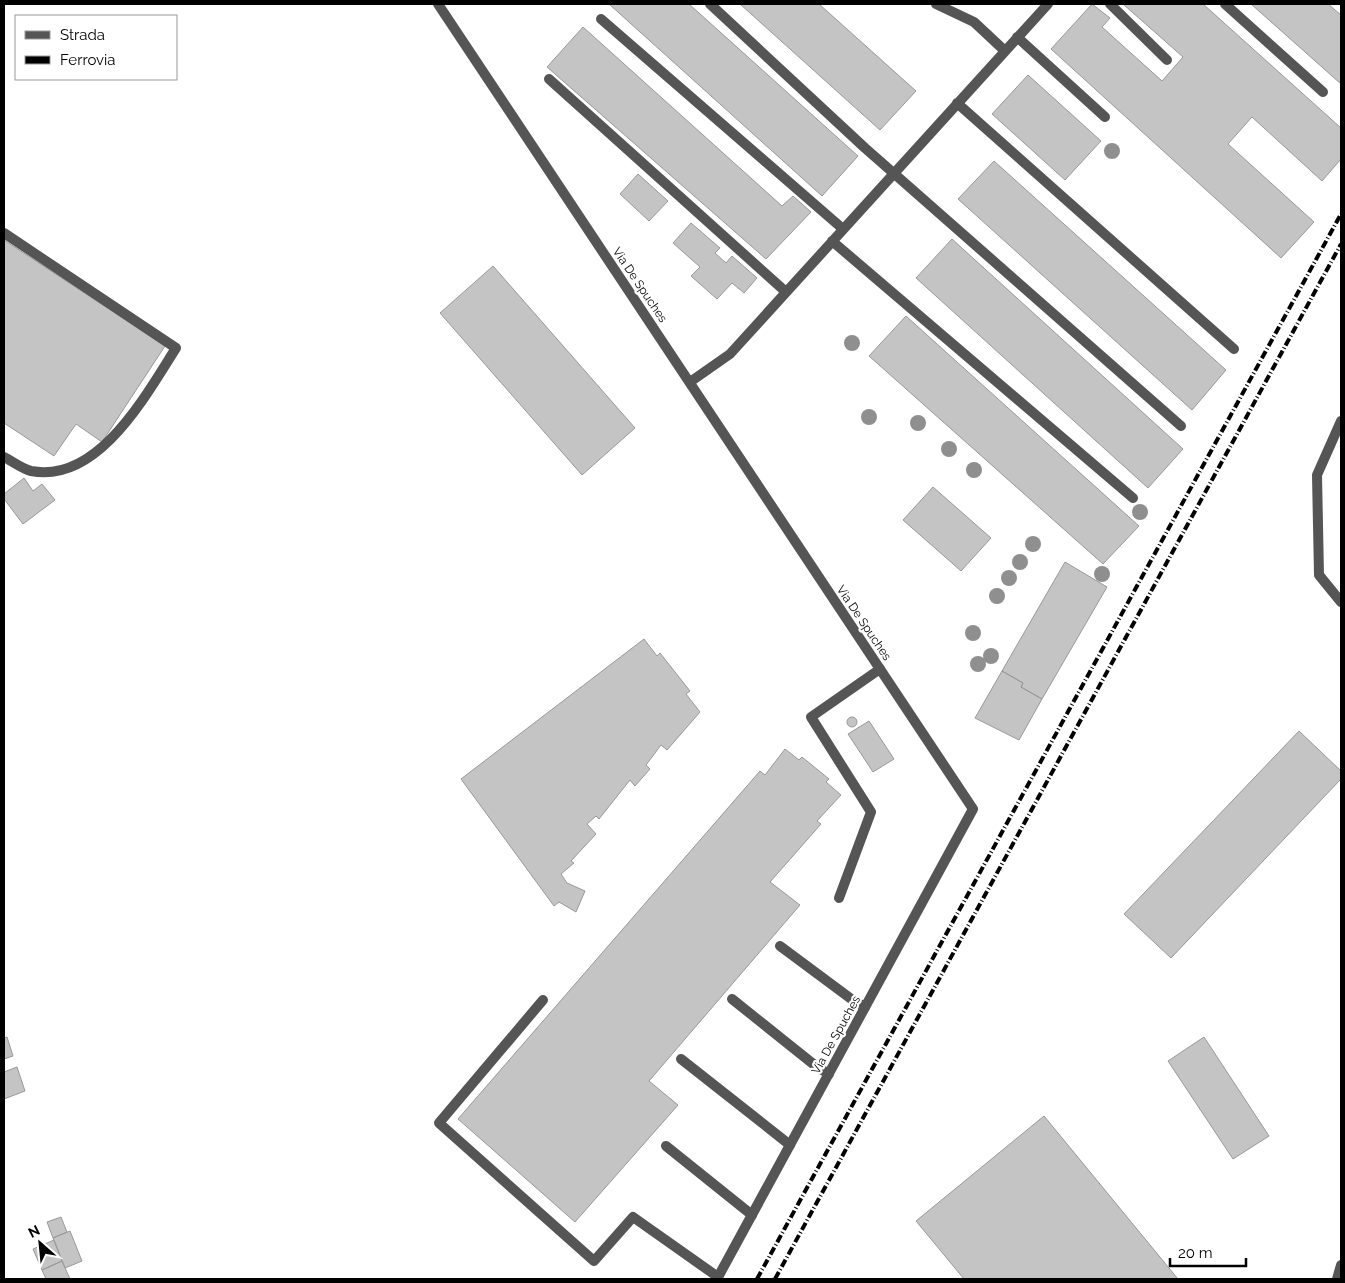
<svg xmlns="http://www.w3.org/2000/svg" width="1345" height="1283" font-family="Raleway,sans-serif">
  <rect width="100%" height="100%" fill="#fff"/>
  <path fill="#c4c4c4" stroke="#999" d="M609,4H689L858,156L822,196Z
    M740,4H819L916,91L880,130Z
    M1092,4L1110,18L1102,27L1162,81L1183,57L1123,4H1203L1341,128V159L1322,181L1252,117L1228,144L1314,222L1281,258L1051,49Z
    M1251,4H1328L1341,15V84Z
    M583,27L782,206L793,196L811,212L766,259L547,67Z
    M1028,75L1101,141L1065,180L992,114Z
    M994,161L1226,370L1192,410L958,199Z
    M638,174L668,201L649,221L620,194Z
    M691,223L720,248L715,253L726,263L732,256L757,278L744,293L732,283L717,299L691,276L700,267L673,243Z
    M952,239L1183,449L1148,488L916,278Z
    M4,240L165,346L102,442L76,424L54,456L4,423Z
    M493,266L635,428L582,475L440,313Z
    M906,316L1139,526L1103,564L869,356Z
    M24,478L33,491L42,484L55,500L23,524L4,499V494Z
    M933,487L991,538L961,571L903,520Z
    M1065,562L1107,587L1042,699L1021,687L1023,683L1002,671Z
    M644,639L657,656L660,653L690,691L686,694L700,712L667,750L661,745L646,765L650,769L635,786L630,780L599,819L596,816L587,824L596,834L571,861L574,863L561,874L567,883L585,891L576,912L559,902L554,906L461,779Z
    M1002,671L1023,683L1021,687L1042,699L1019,740L975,718Z
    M847 722a5 5 0 1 1 10 0a5 5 0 1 1-10 0Z
    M869,721L894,759L873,772L848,734Z
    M1299,731L1341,771V779L1171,958L1124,914Z
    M785,749L799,760L802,757L829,779L826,782L841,795L817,821L821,824L770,882L800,905L649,1081L678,1105L575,1222L458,1119L760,771L765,775Z
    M7,1037L13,1056L4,1059V1038Z
    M1204,1037L1269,1136L1233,1159L1168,1061Z
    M17,1067L25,1091L4,1099V1072Z
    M1044,1116L1178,1279H964L916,1221Z
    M61,1217L67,1232L53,1238L47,1222Z
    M70,1231L82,1261L65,1268L53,1238Z
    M54,1240L62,1261L42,1270L33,1249Z
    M62,1261L70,1279H46L42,1270Z"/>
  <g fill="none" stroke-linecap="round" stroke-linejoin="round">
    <path stroke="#555" stroke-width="10" d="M710,4L865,148L1181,426
      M936,4L974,22L1005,51
      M1110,4L1167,60
      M1225,4L1323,92
      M601,19L843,229
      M1017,37L1105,117
      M549,79L786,292
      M957,103L1234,349
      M4,233L176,348C146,395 98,484 31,471C22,469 12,461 4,457
      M832,241L1133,498
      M690,382L730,354L1048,4
      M1341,421L1317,475L1319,575L1341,602
      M839,898L871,812L811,717L880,669
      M780,946L854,1001L865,1007
      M732,999L817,1067L829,1074
      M543,1000L439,1123L594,1261L633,1217L718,1277
      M681,1059L790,1145
      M666,1146L752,1215"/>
    <path stroke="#555" stroke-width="10" d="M438,4L973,809L717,1279
      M1337,1279L1341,1265"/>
    <path stroke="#000" stroke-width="4" stroke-dasharray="8 2.5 1 2.5" stroke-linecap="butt" d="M757,1279L1341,214
      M775,1279L1341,244"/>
  </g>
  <g fill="#8f8f8f">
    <circle cx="1112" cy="151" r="8"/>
    <circle cx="852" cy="343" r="8"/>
    <circle cx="869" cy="417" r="8"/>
    <circle cx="918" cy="423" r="8"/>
    <circle cx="949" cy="449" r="8"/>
    <circle cx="974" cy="470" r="8"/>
    <circle cx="1140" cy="512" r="8"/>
    <circle cx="1033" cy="544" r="8"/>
    <circle cx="1020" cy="562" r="8"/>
    <circle cx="1102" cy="574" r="8"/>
    <circle cx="1009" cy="578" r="8"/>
    <circle cx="997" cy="596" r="8"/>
    <circle cx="973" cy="633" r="8"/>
    <circle cx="991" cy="656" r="8"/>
    <circle cx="978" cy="664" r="8"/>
  </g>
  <g text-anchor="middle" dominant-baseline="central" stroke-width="4.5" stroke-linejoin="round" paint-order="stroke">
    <g font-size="12" fill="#000" stroke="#fff">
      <text transform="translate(640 285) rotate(56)">Via De Spuches</text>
      <text transform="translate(864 623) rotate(56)">Via De Spuches</text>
      <text transform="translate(836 1035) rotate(-61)">Via De Spuches</text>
    </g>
  </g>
  <rect width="1345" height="1283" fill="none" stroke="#000000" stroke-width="10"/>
  <rect x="15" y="15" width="162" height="65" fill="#ffffff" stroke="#999999"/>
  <rect x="25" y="31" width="25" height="8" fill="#555555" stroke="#999999"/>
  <text x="60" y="40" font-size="15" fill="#000000">Strada</text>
  <rect x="25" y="56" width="25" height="8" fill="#000000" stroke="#999999"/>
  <text x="60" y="65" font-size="15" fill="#000000">Ferrovia</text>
  <g transform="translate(40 1243) rotate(333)" stroke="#ffffff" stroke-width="4" paint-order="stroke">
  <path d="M0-4L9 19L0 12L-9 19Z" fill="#000000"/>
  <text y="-8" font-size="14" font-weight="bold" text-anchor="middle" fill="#000000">N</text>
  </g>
  <path d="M1170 1258v8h76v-8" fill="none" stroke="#000000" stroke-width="2.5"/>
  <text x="1178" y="1258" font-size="15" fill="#000000" stroke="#ffffff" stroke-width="4" paint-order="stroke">20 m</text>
</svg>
